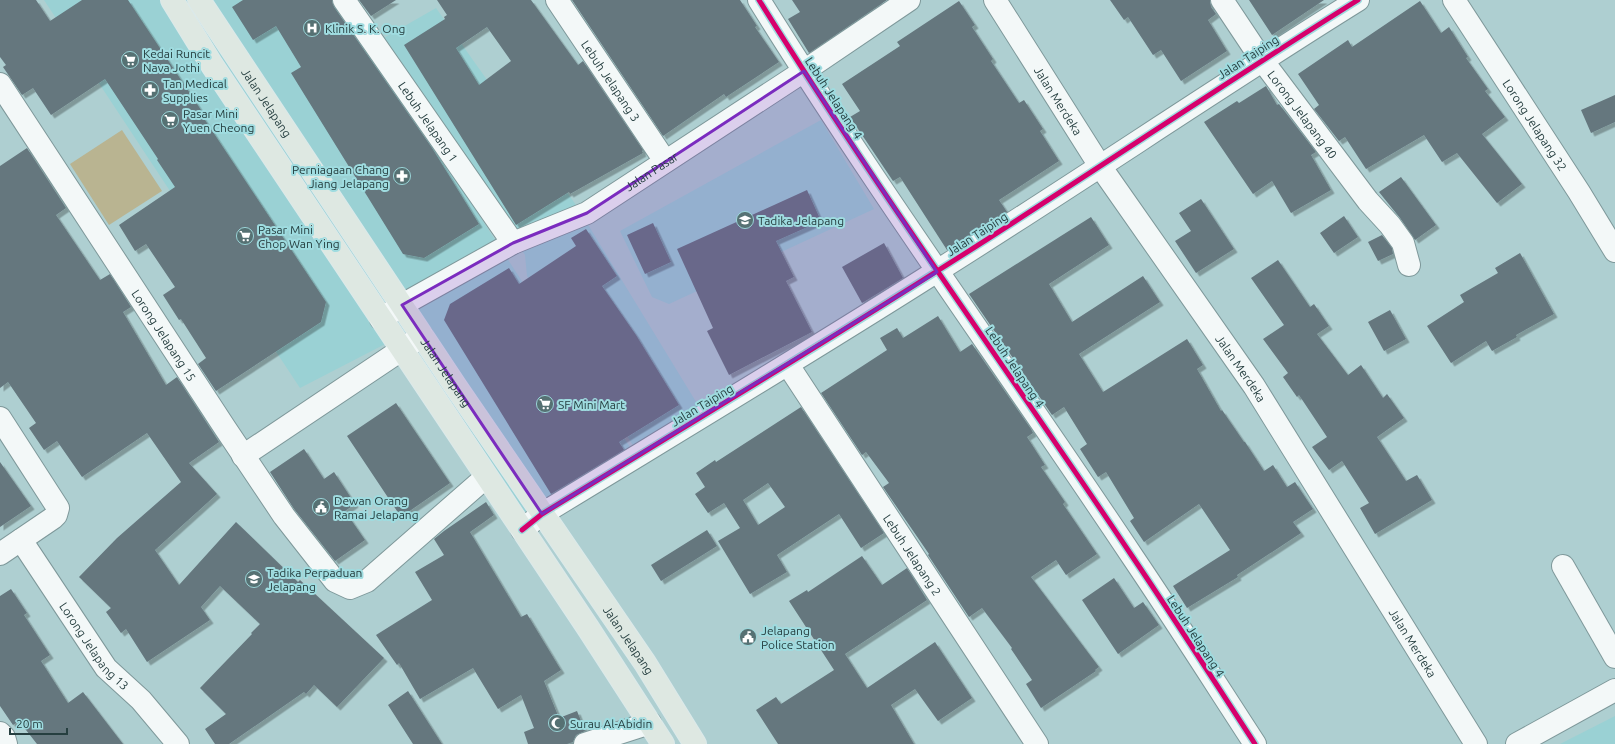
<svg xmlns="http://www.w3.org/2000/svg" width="1615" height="744" font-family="Ubuntu,sans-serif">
  <defs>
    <filter id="shadow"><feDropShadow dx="3.5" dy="3.5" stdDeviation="0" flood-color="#0004"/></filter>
  </defs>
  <rect width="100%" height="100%" fill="#aecfd1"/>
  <path fill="#9ad1d4" d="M44,0H339L637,458L519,531L393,340L300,388Z
    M436,8L576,205L701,410L634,447L527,276L525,255L382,39Z
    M821,120L874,209L669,304L652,297L620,231Z
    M1615,716V744H1560Z"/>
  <path fill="#b9b491" d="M122,130L162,191L109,225L70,164Z"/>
  <path fill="#65777e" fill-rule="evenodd" filter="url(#shadow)" d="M0,0H36L50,21L82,0H128L201,110L199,111L326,302L321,322L216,391L198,364L206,358L181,319L179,320L163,295L175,287L146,244L135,251L119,225L175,187L157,160L158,159L105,79L51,115L33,88L22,95L3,67L6,65L0,57Z
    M243,0H332L334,7L432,148L479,224L424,258L403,254L291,73L301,67L276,26L253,40L232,7Z
    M359,0H396L371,16Z
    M437,0H531L578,65L583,61L643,150L642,151L643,153L570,194L569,192L516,225L404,45L445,19L444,17L447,15ZM487,27L511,61L479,85L456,48Z
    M572,0H740L757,26L755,27L779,62L726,97L724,94L663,136Z
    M792,0H887L809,53L788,19L800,12Z
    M1110,0H1210L1211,7L1216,14L1208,20L1227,51L1181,81L1161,50L1153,55L1128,17L1124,20Z
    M1249,0H1324L1272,35Z
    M959,1L975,25L972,27L993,59L991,61L1019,103L1024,100L1043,129L1040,131L1059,161L999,200L1007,212L947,250L900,177L893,181L850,117L860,111L842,84L900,46L897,42Z
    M1420,1L1441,33L1449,27L1468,57L1466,58L1488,89L1485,91L1505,117L1482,134L1522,184L1497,203L1457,153L1442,162L1424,135L1366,169L1345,137L1339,141L1314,109L1319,105L1298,74L1348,40L1352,47Z
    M1266,86L1277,105L1279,104L1316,152L1311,155L1331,190L1291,213L1272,181L1253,194L1204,122L1237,101L1239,103Z
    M1615,95V122L1591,133L1581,110Z
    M27,148L66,208L56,215L100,280L110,274L131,307L123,312L166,385L177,377L219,442L189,463L217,494L155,550L179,585L236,522L298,582L300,580L384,658L337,707L314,685L306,694L304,692L229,744H215L205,729L226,714L200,688L252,634L251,633L260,624L220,586L201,607L210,620L147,662L126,629L121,633L106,612L111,608L79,577L117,538L181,482L147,433L82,477L57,441L44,450L29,428L36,423L8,382L0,388V166Z
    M1401,177L1436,225L1415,240L1400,218L1379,192Z
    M807,190L821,221L776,241L794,277L786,281L812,332L729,375L707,331L713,328L677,249Z
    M1201,199L1234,249L1196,273L1175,241L1191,231L1179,213Z
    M1344,216L1358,237L1334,253L1320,233Z
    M1091,217L1109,245L1049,284L1072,322L1143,276L1160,302L1079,354L1103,392L1187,339L1203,365L1197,369L1221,411L1222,410L1244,442H1245L1264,471L1273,465L1287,487L1295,482L1313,509L1293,522L1301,533L1237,575L1238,577L1187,608L1173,586L1230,550L1199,504L1144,542L1130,521L1134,518L1106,472L1098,477L1080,449L1087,444L1064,407L1052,415L969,294Z
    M653,223L671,262L645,274L627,235Z
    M586,229L617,276L602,286L636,335L679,405L619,442L624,450L551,494L444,320L450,304L509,268L519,284L576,246L571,238Z
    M1382,235L1392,248L1393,254L1378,261L1368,242Z
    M884,243L903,278L862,303L842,267Z
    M1520,253L1554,314L1516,335L1517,337L1492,351L1486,341L1451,363L1427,326L1464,302L1460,295L1498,273L1495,268Z
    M1278,260L1310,307L1314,304L1329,326L1317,334L1348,375L1361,365L1383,398L1387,394L1404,418L1377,437L1406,481L1417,475L1432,500L1375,534L1360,508L1369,503L1342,461L1329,470L1312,447L1327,437L1299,395L1297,397L1283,377L1288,373L1263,339L1284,325L1251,278Z
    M1390,310L1406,339L1384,351L1368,322Z
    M938,316L960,352L972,344L1031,429L1033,433L1027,437L1045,465L1041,467L1065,502L1063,504L1097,554L1066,575L1056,560L1031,577L1099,667L1095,670L1096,671L1041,708L1026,684L1032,680L1011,649L1012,648L982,608L969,617L928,555L929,554L883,487L889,483L866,452L862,455L821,393L887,350L880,338L897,328L903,338Z
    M396,403L450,483L401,517L347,436Z
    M801,407L884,533L861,548L839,514L777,555L787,572L750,594L718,541L740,528L724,503L708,513L695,494L705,487L696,473L715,460L716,462ZM768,483L785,507L758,525L743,500Z
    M304,449L324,479L334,472L355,504L345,511L365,540L335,561L294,509L270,472Z
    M0,462L31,506L0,527Z
    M486,502L494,515L470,532L521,617L527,614L561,670L544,681L559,718L577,711L585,731L576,735L573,742L567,744H528L524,732L534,728L521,695L498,709L473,668L420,699L399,663L397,665L376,635L432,600L415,572L444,555L434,539L444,531Z
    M707,530L717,546L661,581L651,565Z
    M862,556L882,585L907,568L927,600L845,654L867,688L935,642L972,698L938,721L915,689L891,705L914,744H778L756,710L776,697L781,704L834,670L789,601L807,590L808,592Z
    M1114,578L1134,608L1143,602L1159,625L1118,654L1082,600Z
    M11,589L27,613L24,615L50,655L41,661L68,703L83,692L123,744H37L19,721L13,725L0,706V596Z
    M408,691L442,744H413L388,705Z"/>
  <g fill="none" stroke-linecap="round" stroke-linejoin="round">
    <g stroke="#7e989a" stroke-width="24">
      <g id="minor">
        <path id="s1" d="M344,0L513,243"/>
        <path id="s2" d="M557,0L665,161"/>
        <path d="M759,0C877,190 1008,370 1132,556C1174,618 1214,681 1255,744"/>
        <path id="s3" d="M995,0L1100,166L1254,386L1476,744"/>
        <path id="s4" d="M1222,0L1262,60L1368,201L1390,225L1403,243L1409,265"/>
        <path id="s5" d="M1454,0L1579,192L1615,251"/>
        <path id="s6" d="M0,84L225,428L284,516L335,581L350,588L367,581L486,477"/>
        <path id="s7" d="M381,319L402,305L513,243L587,213L804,71L909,0"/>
        <path id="s8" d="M788,365L1037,744"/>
        <path d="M0,418L58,508L56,515L53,518L0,554"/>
        <path d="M243,456L422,336"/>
        <path d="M522,530L542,514C673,434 805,355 934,273C1076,184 1215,89 1358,0"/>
        <path id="s9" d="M21,540L106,668L141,700L178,744"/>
        <path d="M1563,566L1615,657"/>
        <path d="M0,733L4,737L6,744"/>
        <path d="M585,744L650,723"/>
        <path d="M1517,744L1615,690"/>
      </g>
    </g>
    <g stroke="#dbe9ea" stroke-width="24">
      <g id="major">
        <path d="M172,0L212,65L588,628L663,744"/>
        <path id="s10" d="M199,0L456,387L645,663L695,744"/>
      </g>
    </g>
    <use href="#minor" stroke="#f3f8f8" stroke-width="22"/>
    <use href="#major" stroke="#dee8e2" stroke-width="22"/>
    <g stroke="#9fdce0" stroke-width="8">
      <path id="cycleway" d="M759,0C877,190 1008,370 1132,556C1174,618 1214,681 1255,744
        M522,530L542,514C673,434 805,355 934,273C1076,184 1215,89 1358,0"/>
    </g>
    <use href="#cycleway" stroke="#d6006c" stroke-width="5"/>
  </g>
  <path fill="#7b2cbf" fill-opacity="0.2" stroke="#7b2cbf" stroke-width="3" stroke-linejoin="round" d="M804,71L937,272L542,514L402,305L513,243L587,213Z"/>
  <defs>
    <g id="hospital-disc" transform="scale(0.9)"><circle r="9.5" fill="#567173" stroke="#9fdce0"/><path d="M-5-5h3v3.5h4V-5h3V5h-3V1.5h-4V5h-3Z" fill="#fff"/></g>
    <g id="supermarket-disc" transform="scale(0.9)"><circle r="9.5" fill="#567173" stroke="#9fdce0"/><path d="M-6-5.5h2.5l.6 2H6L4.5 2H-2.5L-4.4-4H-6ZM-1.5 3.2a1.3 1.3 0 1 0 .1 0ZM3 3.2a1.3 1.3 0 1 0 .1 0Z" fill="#fff"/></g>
    <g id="pharmacy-disc" transform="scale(0.9)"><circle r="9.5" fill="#567173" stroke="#9fdce0"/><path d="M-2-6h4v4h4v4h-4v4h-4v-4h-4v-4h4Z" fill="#fff"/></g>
    <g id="school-disc" transform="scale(0.9)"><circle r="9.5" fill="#567173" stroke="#9fdce0"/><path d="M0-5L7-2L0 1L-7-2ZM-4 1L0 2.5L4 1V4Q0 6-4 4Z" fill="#fff"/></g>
    <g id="civic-disc" transform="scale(0.9)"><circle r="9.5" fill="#567173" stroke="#9fdce0"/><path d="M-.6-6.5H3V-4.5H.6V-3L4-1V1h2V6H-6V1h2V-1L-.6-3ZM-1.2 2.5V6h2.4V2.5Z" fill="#fff"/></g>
    <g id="mosque-disc" transform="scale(0.9)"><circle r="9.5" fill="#567173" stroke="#9fdce0"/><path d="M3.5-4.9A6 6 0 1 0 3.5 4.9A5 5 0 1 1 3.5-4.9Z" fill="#fff"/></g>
  </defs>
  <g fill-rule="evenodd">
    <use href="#hospital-disc" x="312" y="28"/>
    <use href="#supermarket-disc" x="130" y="60"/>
    <use href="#pharmacy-disc" x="150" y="90"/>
    <use href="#supermarket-disc" x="170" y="120"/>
    <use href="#pharmacy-disc" x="402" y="176"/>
    <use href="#school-disc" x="745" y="220"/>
    <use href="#supermarket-disc" x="245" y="236"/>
    <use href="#supermarket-disc" x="545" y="404"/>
    <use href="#civic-disc" x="321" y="507"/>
    <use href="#school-disc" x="254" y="579"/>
    <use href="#civic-disc" x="748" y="637"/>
    <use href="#mosque-disc" x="557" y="723"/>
  </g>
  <g text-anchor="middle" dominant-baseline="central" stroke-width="4" stroke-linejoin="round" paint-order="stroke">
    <g font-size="12" fill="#263f40" stroke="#9fdce0" text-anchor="start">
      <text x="325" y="28">Klinik S. K. Ong</text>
      <text x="143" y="53">Kedai Runcit<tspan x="143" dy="14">Nava Jothi</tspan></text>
      <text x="163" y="83">Tan Medical<tspan x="163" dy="14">Supplies</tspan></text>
      <text x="183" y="113">Pasar Mini<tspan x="183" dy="14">Yuen Cheong</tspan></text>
      <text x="389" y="169" text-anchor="end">Perniagaan Chang<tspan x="389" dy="14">Jiang Jelapang</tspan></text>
      <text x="758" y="220">Tadika Jelapang</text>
      <text x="258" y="229">Pasar Mini<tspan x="258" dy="14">Chop Wan Ying</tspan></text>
      <text x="558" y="404">SF Mini Mart</text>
      <text x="334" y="500">Dewan Orang<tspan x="334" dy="14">Ramai Jelapang</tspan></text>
      <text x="267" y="572">Tadika Perpaduan<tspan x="267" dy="14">Jelapang</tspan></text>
      <text x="761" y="630">Jelapang<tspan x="761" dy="14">Police Station</tspan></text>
      <text x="570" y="723">Surau Al-Abidin</text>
    </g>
    <g font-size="12" fill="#263f40" stroke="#9fdce0">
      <text transform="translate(1248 57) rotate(-33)">Jalan Taiping</text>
      <text stroke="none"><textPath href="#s2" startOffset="97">Lebuh Jelapang 3</textPath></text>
      <text transform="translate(834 98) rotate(57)">Lebuh Jelapang 4</text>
      <text stroke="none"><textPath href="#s3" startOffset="119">Jalan Merdeka</textPath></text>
      <text stroke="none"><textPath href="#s10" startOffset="123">Jalan Jelapang</textPath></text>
      <text stroke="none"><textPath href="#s4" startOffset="140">Lorong Jelapang 40</textPath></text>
      <text stroke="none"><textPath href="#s1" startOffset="148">Lebuh Jelapang 1</textPath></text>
      <text stroke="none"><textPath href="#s5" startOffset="149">Lorong Jelapang 32</textPath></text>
      <text stroke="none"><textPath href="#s7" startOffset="309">Jalan Pasar</textPath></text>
      <text transform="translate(977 234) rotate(-33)">Jalan Taiping</text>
      <text stroke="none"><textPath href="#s6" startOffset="300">Lorong Jelapang 15</textPath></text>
      <text transform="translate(1015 367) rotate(56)">Lebuh Jelapang 4</text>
      <text stroke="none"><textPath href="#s3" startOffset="443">Jalan Merdeka</textPath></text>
      <text stroke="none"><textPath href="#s10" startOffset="447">Jalan Jelapang</textPath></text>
      <text transform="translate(702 405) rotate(-31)">Jalan Taiping</text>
      <text stroke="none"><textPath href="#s8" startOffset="227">Lebuh Jelapang 2</textPath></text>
      <text transform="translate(1196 636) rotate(57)">Lebuh Jelapang 4</text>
      <text stroke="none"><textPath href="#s10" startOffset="771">Jalan Jelapang</textPath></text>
      <text stroke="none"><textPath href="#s3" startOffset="767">Jalan Merdeka</textPath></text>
      <text stroke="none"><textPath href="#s9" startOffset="129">Lorong Jelapang 13</textPath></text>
    </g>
  </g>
  <path d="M10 728v6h57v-6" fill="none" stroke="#263f40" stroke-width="2"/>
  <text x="16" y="728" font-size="12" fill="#263f40" stroke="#9fdce0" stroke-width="3" paint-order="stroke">20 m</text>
</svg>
